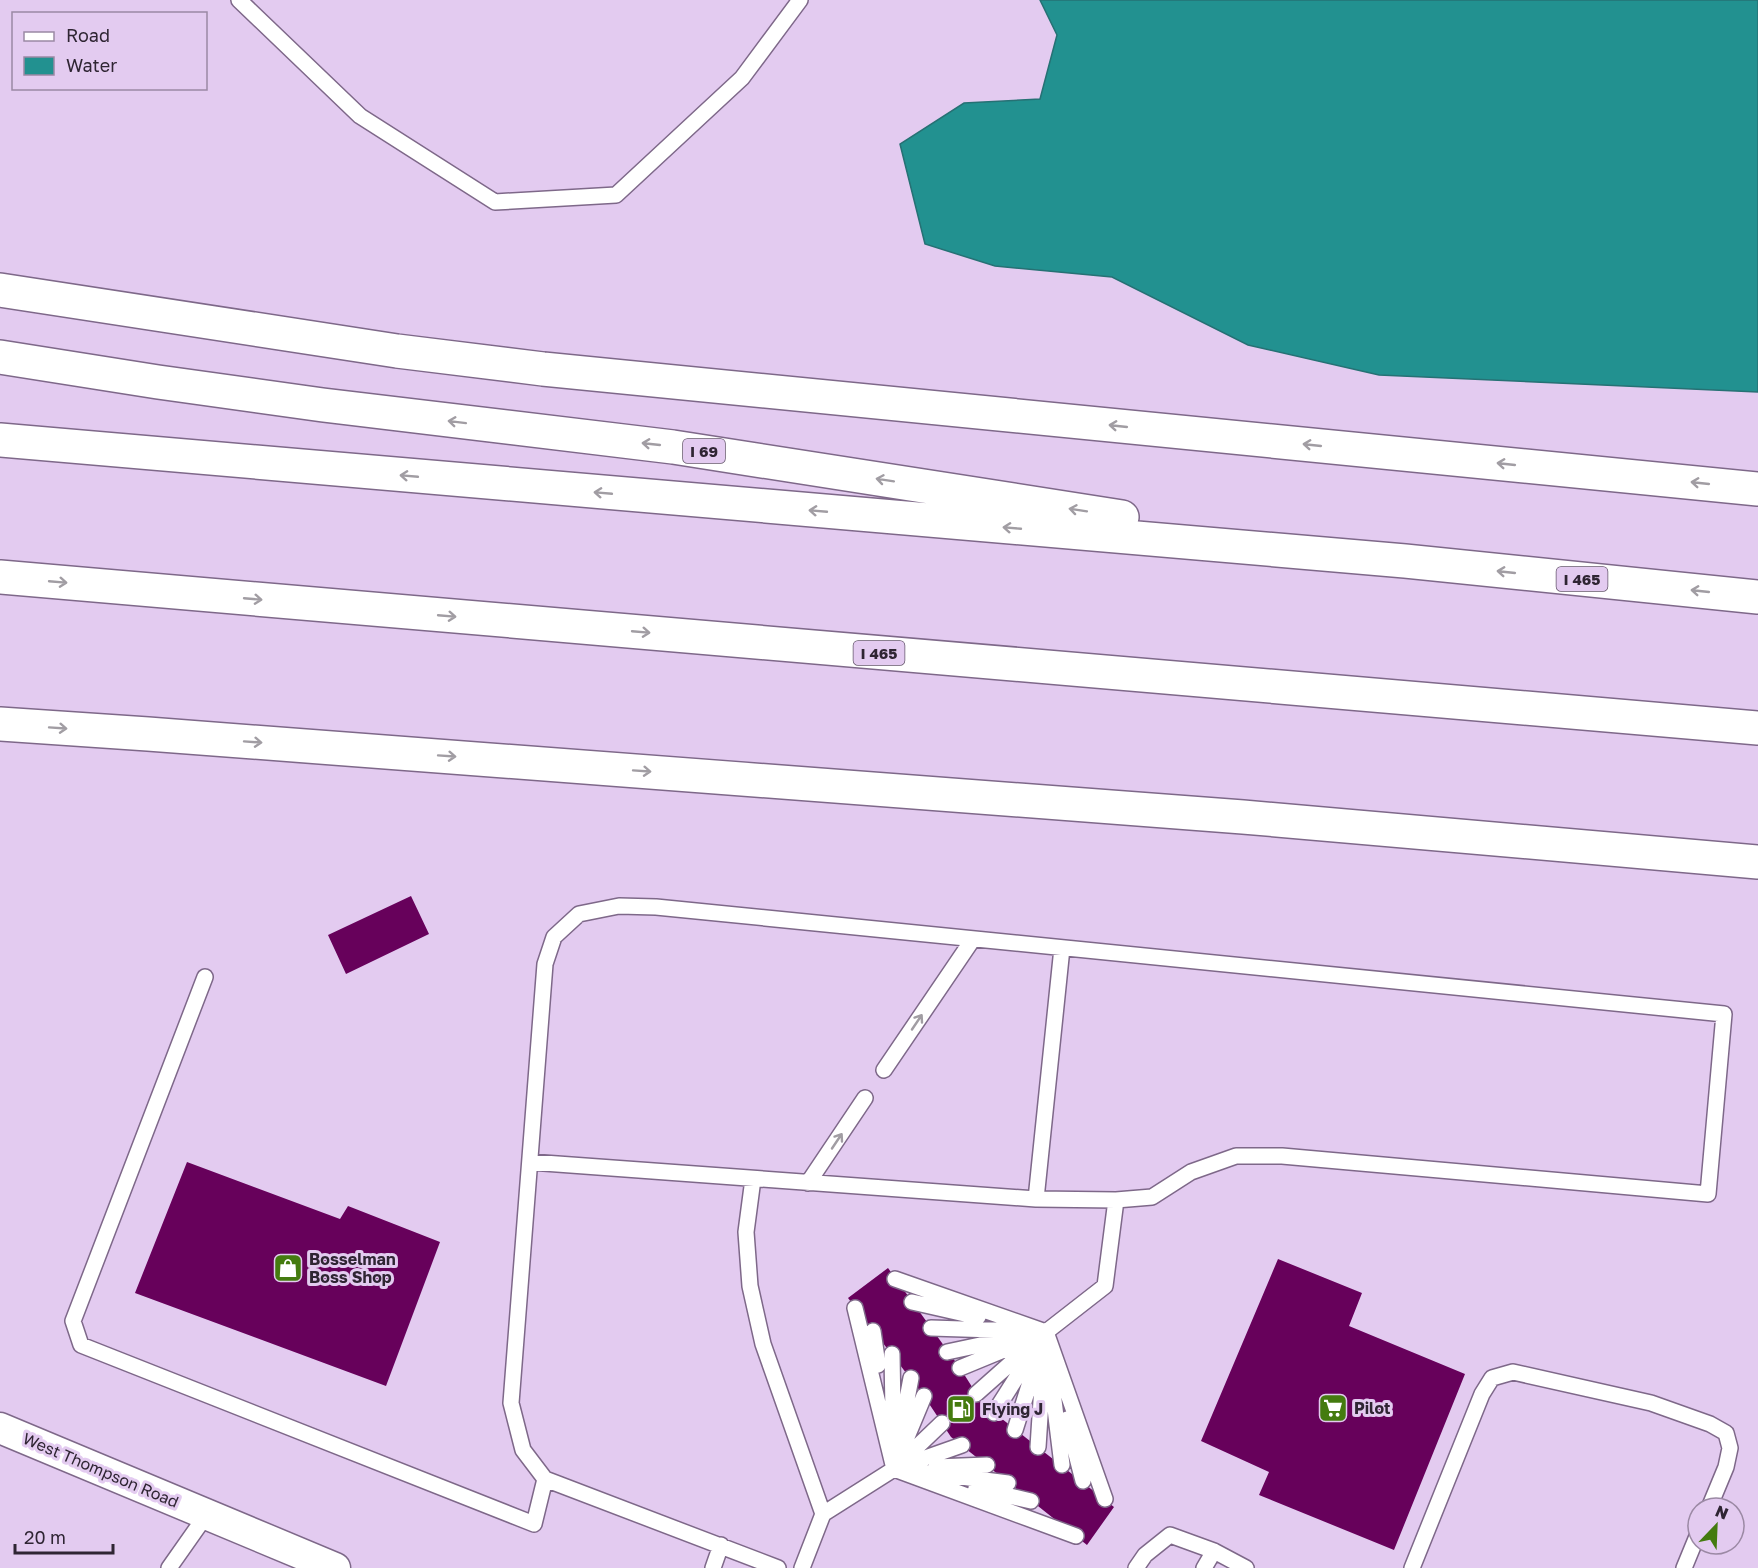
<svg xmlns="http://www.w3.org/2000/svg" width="1758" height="1568" font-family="'Golos Text',sans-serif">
  <rect width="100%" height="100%" fill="#e3cbf0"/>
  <path fill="#229190" stroke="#267174" stroke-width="1.5" d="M1040,0H1758V392L1379,375L1248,345L1112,277L995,266L925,244L900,144L964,103L1040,99L1057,35Z"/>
  <path fill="#67015b" d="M411,896L429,934L346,974L328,935Z
    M187,1162L340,1219L348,1206L440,1242L386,1386L135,1293Z
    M1278,1259L1362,1293L1349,1326L1465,1374L1394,1550L1259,1495L1269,1472L1201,1441Z
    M888,1268L960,1368L983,1404L1114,1507L1087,1545L951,1437L924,1396L848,1298Z"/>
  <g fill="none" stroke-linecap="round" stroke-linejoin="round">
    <g stroke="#7e6889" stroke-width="18">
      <path id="service" d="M239,0L360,116L495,202L616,195L742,78L800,0
        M205,977L73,1321L81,1345L534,1524L545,1479
        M884,1070L973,939
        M530,1162L1036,1199L1116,1200L1152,1197L1191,1172L1236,1156H1282L1708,1194L1724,1014L656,907L619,906L579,914L554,937L545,964L511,1403L523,1450L545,1479L778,1568
        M753,1179L746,1232L750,1286L763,1344L823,1514L802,1568
        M808,1183L865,1098
        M1036,1199L1062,948
        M895,1279L1046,1332L1105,1499
        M912,1302L978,1317
        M855,1308L894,1469L892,1354
        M931,1328L1030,1331
        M873,1331L878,1365
        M947,1352L1013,1338
        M960,1368L1035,1337
        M1050,1368L1062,1465
        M976,1394L1046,1332L1105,1286L1116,1200
        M994,1413L1034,1350
        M1067,1419L1083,1481
        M1015,1430L1038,1357
        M900,1436L911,1378
        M1038,1447L1045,1340
        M897,1461L924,1396
        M898,1465L942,1423
        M936,1467L987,1465
        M894,1469L962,1445
        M922,1472L1008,1483
        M976,1488L1031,1501
        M823,1514L894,1469L1076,1536
        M169,1568L207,1514
        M713,1568L721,1545
        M1136,1568L1145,1555L1170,1535L1214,1551L1246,1568
        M1204,1568L1214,1551
        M1412,1568L1482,1394L1492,1378L1513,1372L1651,1403L1710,1424L1726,1433L1730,1448L1726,1467L1709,1508
        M1684,1568L1698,1534"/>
    </g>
    <g stroke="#7e6889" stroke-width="33">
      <path id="minor" d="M0,1428L335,1568"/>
    </g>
    <g stroke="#7e6889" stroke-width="36">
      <path id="motorway" d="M0,290L397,351L543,369L1758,489
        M0,357L158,382L323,405L673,447L1122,517
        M0,440L1405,561L1758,597
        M0,577L1758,728
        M0,724L148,734L1243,817L1758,862"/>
    </g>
    <use href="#service" stroke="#fff" stroke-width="15"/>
    <use href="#minor" stroke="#fff" stroke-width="30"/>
    <use href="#motorway" stroke="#fff" stroke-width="33"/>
  </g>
  <defs><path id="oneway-shaft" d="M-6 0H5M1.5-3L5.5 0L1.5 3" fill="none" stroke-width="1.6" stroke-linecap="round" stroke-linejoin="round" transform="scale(1.5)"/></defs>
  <g stroke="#a19da3">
    <use href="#oneway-shaft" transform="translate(457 422) rotate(-173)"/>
    <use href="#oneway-shaft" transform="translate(1118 426) rotate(-174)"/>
    <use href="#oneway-shaft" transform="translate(651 444) rotate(-174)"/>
    <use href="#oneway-shaft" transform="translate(1312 445) rotate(-174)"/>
    <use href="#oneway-shaft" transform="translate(1506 464) rotate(-174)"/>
    <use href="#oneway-shaft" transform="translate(409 476) rotate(-175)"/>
    <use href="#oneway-shaft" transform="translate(885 480) rotate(-171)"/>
    <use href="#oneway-shaft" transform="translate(1700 483) rotate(-174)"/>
    <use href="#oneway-shaft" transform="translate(603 493) rotate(-175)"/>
    <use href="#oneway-shaft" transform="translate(1078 510) rotate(-171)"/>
    <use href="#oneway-shaft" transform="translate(818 511) rotate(-175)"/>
    <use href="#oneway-shaft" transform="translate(1012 528) rotate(-175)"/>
    <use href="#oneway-shaft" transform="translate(1506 572) rotate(-174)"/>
    <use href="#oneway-shaft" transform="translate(58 582) rotate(5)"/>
    <use href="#oneway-shaft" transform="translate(1700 591) rotate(-174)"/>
    <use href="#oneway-shaft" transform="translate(253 599) rotate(5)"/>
    <use href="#oneway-shaft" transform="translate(447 616) rotate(5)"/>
    <use href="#oneway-shaft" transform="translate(641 632) rotate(5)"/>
    <use href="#oneway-shaft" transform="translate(58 728) rotate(4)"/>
    <use href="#oneway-shaft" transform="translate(253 742) rotate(4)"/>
    <use href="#oneway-shaft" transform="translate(447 756) rotate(4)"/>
    <use href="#oneway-shaft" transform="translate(642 771) rotate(4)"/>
    <use href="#oneway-shaft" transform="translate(917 1022) rotate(-56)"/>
    <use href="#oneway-shaft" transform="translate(837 1141) rotate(-56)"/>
  </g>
  <defs>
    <g id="shop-square" transform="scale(1.5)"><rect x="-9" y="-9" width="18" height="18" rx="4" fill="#447b0f" stroke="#e3cbf0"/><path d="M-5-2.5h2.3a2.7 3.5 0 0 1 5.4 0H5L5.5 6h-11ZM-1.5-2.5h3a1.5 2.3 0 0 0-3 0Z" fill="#fff"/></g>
    <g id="supermarket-square" transform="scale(1.5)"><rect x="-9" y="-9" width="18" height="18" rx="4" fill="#447b0f" stroke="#e3cbf0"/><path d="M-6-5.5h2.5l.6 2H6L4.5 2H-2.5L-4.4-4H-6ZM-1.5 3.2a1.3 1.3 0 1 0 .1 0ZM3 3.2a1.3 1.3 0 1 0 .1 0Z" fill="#fff"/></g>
    <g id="fuel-square" transform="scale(1.5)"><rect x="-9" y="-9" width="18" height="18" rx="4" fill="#447b0f" stroke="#e3cbf0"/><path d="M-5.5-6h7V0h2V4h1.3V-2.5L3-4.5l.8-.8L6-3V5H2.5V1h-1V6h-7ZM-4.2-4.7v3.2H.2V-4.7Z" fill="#fff"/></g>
  </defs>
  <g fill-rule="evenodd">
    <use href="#shop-square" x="288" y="1268"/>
    <use href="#supermarket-square" x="1333" y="1408"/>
    <use href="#fuel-square" x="961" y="1409"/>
  </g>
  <g text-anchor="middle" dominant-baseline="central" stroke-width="6" stroke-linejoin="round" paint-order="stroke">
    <g fill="#e3cbf0" stroke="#65576c" stroke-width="1.5">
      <rect x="683" y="439" width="42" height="24" rx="4.5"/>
      <rect x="1556.5" y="567" width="51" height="24" rx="4.5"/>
      <rect x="853.5" y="641" width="51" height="24" rx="4.5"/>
    </g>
    <g font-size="15" font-weight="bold" fill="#2f2533">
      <text x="704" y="451">I 69</text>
      <text x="1582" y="579">I 465</text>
      <text x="879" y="653">I 465</text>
    </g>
    <g font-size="16" font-weight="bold" fill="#2f2533" stroke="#e3cbf0" text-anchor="start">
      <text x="309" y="1259">Bosselman<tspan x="309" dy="18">Boss Shop</tspan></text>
      <text x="1354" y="1408">Pilot</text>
      <text x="982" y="1409">Flying J</text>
    </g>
    <g font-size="16" fill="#2f2533" stroke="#e3cbf0">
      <text transform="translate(101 1470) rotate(23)">West Thompson Road</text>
    </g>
  </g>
  <rect x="12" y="12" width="195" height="78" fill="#e3cbf0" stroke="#9b89a4" stroke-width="1.5"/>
  <rect x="24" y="32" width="30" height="9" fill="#ffffff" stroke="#9b89a4" stroke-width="1.5"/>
  <text x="66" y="42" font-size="18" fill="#2f2533">Road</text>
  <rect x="24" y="57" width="30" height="18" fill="#229190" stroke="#9b89a4" stroke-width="1.5"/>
  <text x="66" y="72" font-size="18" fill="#2f2533">Water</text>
  <g transform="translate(1716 1526) rotate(23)"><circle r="28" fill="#e3cbf0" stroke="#9b89a4" stroke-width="1.5"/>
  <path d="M0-4.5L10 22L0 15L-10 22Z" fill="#447b0f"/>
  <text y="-9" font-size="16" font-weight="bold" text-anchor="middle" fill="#2f2533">N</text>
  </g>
  <path d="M15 1544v9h98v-9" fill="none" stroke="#2f2533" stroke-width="3"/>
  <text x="24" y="1544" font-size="18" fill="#2f2533" stroke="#e3cbf0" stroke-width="4.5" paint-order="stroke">20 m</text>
</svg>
